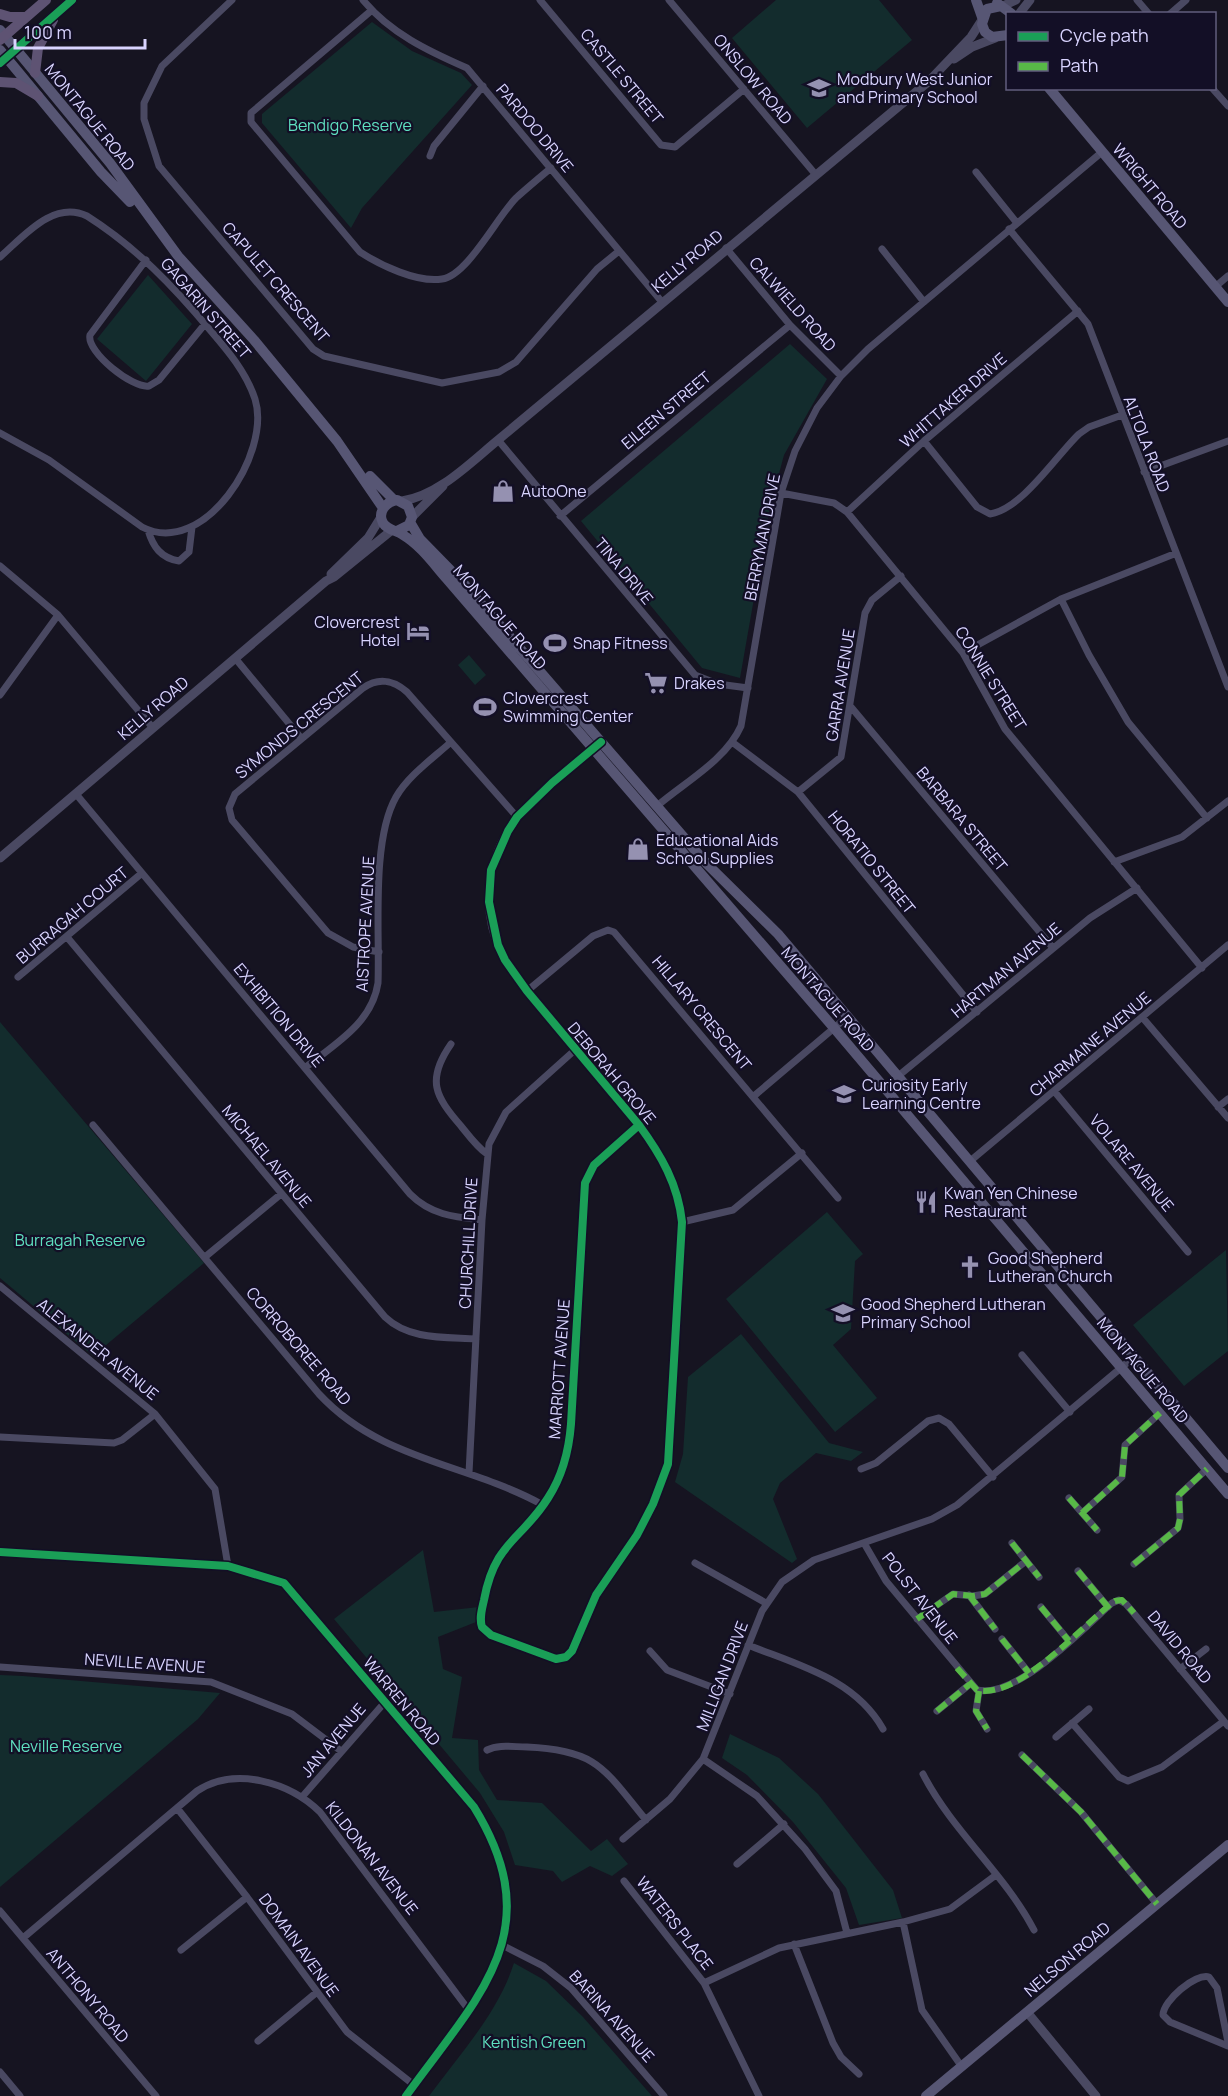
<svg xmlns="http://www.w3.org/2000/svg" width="1228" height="2096" font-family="Manrope,sans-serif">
  <rect width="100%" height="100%" fill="#161421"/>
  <path fill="#132c2d" d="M776,0H879L912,40L807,128L732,38Z
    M372,22L412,51L461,73L472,85L362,208L351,228L262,123V114Z
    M148,275L192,324L146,381L97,339Z
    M790,344L827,379L784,455L770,507L740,678L702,668L581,521Z
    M469,655L486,675L475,685L458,665Z
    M0,1022L204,1263L93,1356L0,1278Z
    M827,1212L863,1254L855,1261L851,1329L833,1345L877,1398L835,1432L726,1299Z
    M1226,1250L1228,1351L1184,1386L1133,1325Z
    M741,1334L829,1443L863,1452L851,1461L816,1453L780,1483L773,1499L797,1559L792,1563L675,1482L683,1454L688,1377Z
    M423,1550L434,1612L479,1607L476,1622L438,1637L443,1669L462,1677L452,1738L478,1740L479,1770L497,1800L542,1803L591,1851L607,1839L628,1864L612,1876L590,1866L562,1882L553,1871L515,1865L504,1832L480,1793L334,1619Z
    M0,1675L23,1676L220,1693L198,1719L0,1887Z
    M730,1734L779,1758L818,1794L893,1890L902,1918L859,1925L846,1888L793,1822L747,1775L722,1758Z
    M514,1963L546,1981L583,2017L652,2096H429C460,2054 498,2013 514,1963Z"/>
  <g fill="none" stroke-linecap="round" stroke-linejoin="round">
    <path stroke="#4a4962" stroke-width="7" d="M232,0L162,66L144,103V119L159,166L313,349L324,356L442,383L499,372L516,362L597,269L619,251
      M363,0C390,33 428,51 467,68L662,302
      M540,0L661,145L675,147L744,89
      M669,0L816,175
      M1137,0L1149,14
      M372,10L251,113V122L360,252C380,265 417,283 442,279C467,276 497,217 516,198C527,188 539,178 551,168
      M1170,14L1186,0
      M1212,88L1228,106
      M430,156L434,146L483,86
      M976,172L1017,223
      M1009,229L1088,324L1228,687
      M726,248L790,325L841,376
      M882,249L924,302
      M0,257C24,236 53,200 87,216C136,247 174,287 210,330C228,351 246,372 255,399C272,453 204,559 142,527L49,460L0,433
      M146,260L90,335C86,352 133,389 149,386L159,380L205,324
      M1215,287L1228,276
      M498,440L695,675L718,684L748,688
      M924,441L977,507L990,514C1022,509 1056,456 1079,434L1089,427L1122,415
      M1144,472L1228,441
      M781,493L834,503L847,512L963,653L1005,729L1202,968
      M847,512L924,441L1078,311
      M560,516L790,325
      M148,530C153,547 161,558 179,561L189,552L192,527
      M0,566L58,615L153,728
      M1061,599L1089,655L1128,722L1207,818
      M963,653L1061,599L1174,554
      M235,658L301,738
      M0,695L58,615
      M851,707L1053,948
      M732,742L798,792L977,1012
      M593,748C564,773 529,798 508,830C485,866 482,915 501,953C513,978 534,1001 553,1022C575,1049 598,1076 620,1103C650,1139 677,1174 682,1222L668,1464L653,1504L637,1535L596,1595L572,1651L566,1657L556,1659L491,1635L482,1627C479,1618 482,1609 484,1600C495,1541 521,1541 548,1498C563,1475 569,1450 571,1424L585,1183L594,1165L639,1125
      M798,792L841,757L865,613L872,600L901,576
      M76,794L410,1194C431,1215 454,1217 482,1220
      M657,806C685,782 726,760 741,726L781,493L795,451L817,408L841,376L868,349L1102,152
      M1114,862L1182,837L1228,801
      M67,937L385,1317C409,1340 445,1337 476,1339
      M379,952L353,947L328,933L232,820L229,808L235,794L363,688C379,677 393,680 407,692L517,817
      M18,977L142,873
      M527,991L593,936L608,930L614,932L838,1198
      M1142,1017L1228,1118
      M451,1044C426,1080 435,1096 461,1126C469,1136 477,1147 487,1154
      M306,1067C335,1044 372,1023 378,983C380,933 371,841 396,797C408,776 432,759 451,742
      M897,1077L1090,918L1137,888
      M1054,1091L1188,1252
      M754,1096L847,1017
      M1218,1107L1228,1099
      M93,1125L319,1394C381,1461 467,1463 543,1505
      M969,1162L1228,945
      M682,1222L733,1210L802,1153
      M205,1257L281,1194
      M0,1286L155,1414L215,1489L228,1566
      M1022,1355L1070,1412
      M0,1437L114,1443L122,1440L155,1414
      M861,1469L876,1463L928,1421L939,1418L949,1424L993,1477
      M469,1473L482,1220L489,1144L506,1112L576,1049
      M1069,1498L1097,1530
      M1082,1513L1122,1477L1125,1445L1160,1413
      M864,1543L886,1581L977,1690C1017,1699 1084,1628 1112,1603L1119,1600L1126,1604L1228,1726
      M1012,1543L1039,1577
      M0,1552L228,1566L284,1583L474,1807C551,1932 478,1996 406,2096
      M695,1563L766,1603
      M1134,1564L1178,1528L1180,1519L1179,1495L1207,1469
      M1078,1571L1108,1607
      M969,1595L995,1629
      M1041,1607L1069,1641
      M917,1619L953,1594L973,1596L985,1594L1026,1561
      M1002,1639L1029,1673
      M748,1645C798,1665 855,1679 883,1729
      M650,1651L667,1670L730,1694
      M0,1667L211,1682L292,1714L341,1751
      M1180,1669L1206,1649
      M979,1691L976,1711L987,1729
      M937,1711L970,1684
      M1072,1723L1119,1777L1128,1781L1162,1767L1224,1721
      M1056,1737L1089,1709
      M487,1750C499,1744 513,1747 527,1747C598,1750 604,1769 646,1820
      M1022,1755L1081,1812L1157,1904
      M703,1759L757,1796L805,1849L836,1891L847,1933
      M923,1774C952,1831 1005,1874 1034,1930
      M302,1797L385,1702
      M177,1808L247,1897L347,2032L414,2085
      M623,1839L670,1799L703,1759L762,1611L782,1582L814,1560L932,1519L957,1505L1134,1357
      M737,1864L784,1824
      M624,1881L704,1983L759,2096
      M0,1911L156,2096
      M903,1922L950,1909L996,1875
      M23,1938L197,1791C235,1766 289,1782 320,1812L468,2009
      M794,1944L833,2043L841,2057L859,2074
      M502,1945L543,1966L571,1988L664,2096
      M181,1950L247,1897
      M704,1983L779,1948L903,1922L922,2010L962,2067
      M258,2041L317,1992
      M1228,2042L1217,1988L1209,1977C1195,1973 1163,2001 1163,2015L1170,2022L1228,2046
      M0,2072L20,2096"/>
    <path stroke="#4a4962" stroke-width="9" d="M1003,6L1016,0
      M1019,14L1030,0
      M954,59L972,47L995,38
      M402,501C438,496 470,463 498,440L928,82L971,37L982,20
      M412,517L443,486
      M331,574L368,538L381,517
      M0,858L326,581L334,577L392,530
      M1027,2012L1096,2096"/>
    <path stroke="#575674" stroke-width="10" d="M976,0L982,17
      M997,3L1012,14
      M1001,6L987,9L982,24L985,32L992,37L1008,35
      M0,30L110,163L178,256L254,340L337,441L383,508
      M0,50L101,172L130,202
      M1049,88L1228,302
      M370,476L394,500
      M410,522L420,539L465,585L707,864L778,934L1228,1468
      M397,531L409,525L412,517L408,506L397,500C386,502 377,512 383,523C388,531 397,530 403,535C420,545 433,563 446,578L834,1028L1228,1494
      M926,2096L1228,1845"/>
    <path stroke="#5e5373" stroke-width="10" d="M0,14L10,17H26
      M0,40L46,0
      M0,63L72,0
      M35,73L38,48L53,20
      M0,82L16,83L38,96"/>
    <path stroke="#58b947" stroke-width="6" stroke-dasharray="12 6" stroke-linecap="butt" d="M1069,1498L1097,1530
      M1082,1513L1122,1477L1125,1445L1160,1413
      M1012,1543L1039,1577
      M1134,1564L1178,1528L1180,1519L1179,1495L1207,1469
      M1078,1571L1108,1607
      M969,1595L995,1629
      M1041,1607L1069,1641
      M917,1619L953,1594L973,1596L985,1594L1026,1561
      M1002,1639L1029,1673
      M957,1668L977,1690C1019,1700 1083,1624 1115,1601L1122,1600L1134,1613
      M979,1691L976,1711L987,1729
      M937,1711L970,1684
      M1022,1755L1081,1812L1157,1904"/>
    <g stroke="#130f26" stroke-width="11">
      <path id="cycleway" d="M0,63L72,0
        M601,742L552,783L517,817L508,831L491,870L489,902L498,945L505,960L527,991L639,1125C661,1155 678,1184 682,1222L668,1464L653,1504L637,1535L596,1595L572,1651L566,1657L556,1659L491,1635L482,1627C479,1618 482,1609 484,1600C495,1541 521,1541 548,1498C563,1475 569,1450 571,1424L585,1183L594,1165L639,1125
        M0,1552L228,1566L284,1583L474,1807C551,1932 478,1996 406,2096"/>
    </g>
    <use href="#cycleway" stroke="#1a9f57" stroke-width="8"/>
  </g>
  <defs>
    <g id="school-bare" transform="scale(1.8)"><path d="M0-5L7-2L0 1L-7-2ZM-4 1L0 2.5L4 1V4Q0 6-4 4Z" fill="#9591b1" stroke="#130f26" stroke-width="2.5" paint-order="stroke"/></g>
    <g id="shop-bare" transform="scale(1.8)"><path d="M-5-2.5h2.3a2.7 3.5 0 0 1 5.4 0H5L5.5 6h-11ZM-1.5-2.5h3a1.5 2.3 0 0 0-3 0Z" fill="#9591b1" stroke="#130f26" stroke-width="2.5" paint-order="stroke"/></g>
    <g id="hotel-bare" transform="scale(1.8)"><path d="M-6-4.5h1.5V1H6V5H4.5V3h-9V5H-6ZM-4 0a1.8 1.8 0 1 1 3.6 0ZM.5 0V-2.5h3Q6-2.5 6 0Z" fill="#9591b1" stroke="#130f26" stroke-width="2.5" paint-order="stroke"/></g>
    <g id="stadium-bare" transform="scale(1.8)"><path d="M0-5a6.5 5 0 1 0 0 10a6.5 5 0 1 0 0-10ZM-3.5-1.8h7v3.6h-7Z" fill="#9591b1" stroke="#130f26" stroke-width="2.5" paint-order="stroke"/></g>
    <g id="supermarket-bare" transform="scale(1.8)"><path d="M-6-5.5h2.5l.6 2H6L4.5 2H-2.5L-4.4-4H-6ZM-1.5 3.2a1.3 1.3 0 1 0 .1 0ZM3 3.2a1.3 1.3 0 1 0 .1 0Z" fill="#9591b1" stroke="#130f26" stroke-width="2.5" paint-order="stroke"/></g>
    <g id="restaurant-bare" transform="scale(1.8)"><path d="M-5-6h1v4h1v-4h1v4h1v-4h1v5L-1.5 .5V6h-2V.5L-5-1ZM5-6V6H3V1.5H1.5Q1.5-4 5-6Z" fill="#9591b1" stroke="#130f26" stroke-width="2.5" paint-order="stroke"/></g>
    <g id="church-bare" transform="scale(1.8)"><path d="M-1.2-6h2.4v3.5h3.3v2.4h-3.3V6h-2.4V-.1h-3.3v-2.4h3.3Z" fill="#9591b1" stroke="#130f26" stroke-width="2.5" paint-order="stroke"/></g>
  </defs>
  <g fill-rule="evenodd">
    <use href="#school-bare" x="819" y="88"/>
    <use href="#shop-bare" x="503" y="491"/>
    <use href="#hotel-bare" x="418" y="631"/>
    <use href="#stadium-bare" x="555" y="643"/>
    <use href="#supermarket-bare" x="656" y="683"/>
    <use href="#stadium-bare" x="485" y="707"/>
    <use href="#shop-bare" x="638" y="849"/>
    <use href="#school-bare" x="844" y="1094"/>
    <use href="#restaurant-bare" x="926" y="1202"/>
    <use href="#church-bare" x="970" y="1267"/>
    <use href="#school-bare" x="843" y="1313"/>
  </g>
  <g text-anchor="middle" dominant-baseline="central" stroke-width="4.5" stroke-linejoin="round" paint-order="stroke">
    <g font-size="16" fill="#d9d4ff" stroke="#130f26">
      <text transform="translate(622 76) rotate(50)">CASTLE STREET</text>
      <text transform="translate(753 79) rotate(50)">ONSLOW ROAD</text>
      <text transform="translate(90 117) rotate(51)">MONTAGUE ROAD</text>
      <text transform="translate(535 128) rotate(50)">PARDOO DRIVE</text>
      <text transform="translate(1150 186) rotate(50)">WRIGHT ROAD</text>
      <text transform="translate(687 261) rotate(-40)">KELLY ROAD</text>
      <text transform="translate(276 282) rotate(49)">CAPULET CRESCENT</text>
      <text transform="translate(793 304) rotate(48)">CALWIELD ROAD</text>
      <text transform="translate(206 308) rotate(49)">GAGARIN STREET</text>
      <text transform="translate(953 400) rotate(-41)">WHITTAKER DRIVE</text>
      <text transform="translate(666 410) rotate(-40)">EILEEN STREET</text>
      <text transform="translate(1147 444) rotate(69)">ALTOLA ROAD</text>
      <text transform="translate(762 537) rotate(-79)">BERRYMAN DRIVE</text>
      <text transform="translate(624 571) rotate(50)">TINA DRIVE</text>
      <text transform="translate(500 617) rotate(49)">MONTAGUE ROAD</text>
      <text transform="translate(991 678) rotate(58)">CONNIE STREET</text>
      <text transform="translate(840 685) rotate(-81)">GARRA AVENUE</text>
      <text transform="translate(153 708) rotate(-41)">KELLY ROAD</text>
      <text transform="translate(299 725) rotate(-39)">SYMONDS CRESCENT</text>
      <text transform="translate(962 819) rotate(50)">BARBARA STREET</text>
      <text transform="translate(872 862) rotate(51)">HORATIO STREET</text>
      <text transform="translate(72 915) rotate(-40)">BURRAGAH COURT</text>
      <text transform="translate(365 924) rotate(-87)">AISTROPE AVENUE</text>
      <text transform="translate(1006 970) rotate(-40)">HARTMAN AVENUE</text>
      <text transform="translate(828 999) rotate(49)">MONTAGUE ROAD</text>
      <text transform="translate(702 1013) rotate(50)">HILLARY CRESCENT</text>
      <text transform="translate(279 1015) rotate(50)">EXHIBITION DRIVE</text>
      <text transform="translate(1090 1044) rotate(-40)">CHARMAINE AVENUE</text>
      <text transform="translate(612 1073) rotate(50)">DEBORAH GROVE</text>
      <text transform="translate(267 1156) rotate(50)">MICHAEL AVENUE</text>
      <text transform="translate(1132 1163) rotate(50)">VOLARE AVENUE</text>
      <text transform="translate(468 1243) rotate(-87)">CHURCHILL DRIVE</text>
      <text transform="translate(299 1346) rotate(49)">CORROBOREE ROAD</text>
      <text transform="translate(98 1349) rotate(39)">ALEXANDER AVENUE</text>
      <text transform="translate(559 1369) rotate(-86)">MARRIOTT AVENUE</text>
      <text transform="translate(1143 1370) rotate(50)">MONTAGUE ROAD</text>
      <text transform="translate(920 1598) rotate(52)">POLST AVENUE</text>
      <text transform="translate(1180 1647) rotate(50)">DAVID ROAD</text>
      <text transform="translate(145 1663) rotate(4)">NEVILLE AVENUE</text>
      <text transform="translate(722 1676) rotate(-69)">MILLIGAN DRIVE</text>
      <text transform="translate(402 1701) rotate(50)">WARREN ROAD</text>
      <text transform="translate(333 1740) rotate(-50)">JAN AVENUE</text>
      <text transform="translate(372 1858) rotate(52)">KILDONAN AVENUE</text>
      <text transform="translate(675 1923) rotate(52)">WATERS PLACE</text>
      <text transform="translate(299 1945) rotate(54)">DOMAIN AVENUE</text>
      <text transform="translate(1067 1959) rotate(-40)">NELSON ROAD</text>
      <text transform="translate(88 1995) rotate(50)">ANTHONY ROAD</text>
      <text transform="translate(612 2016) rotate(48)">BARINA AVENUE</text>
    </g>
    <g font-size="16" fill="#d9d4ff" stroke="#130f26" text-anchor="start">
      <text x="837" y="79">Modbury West Junior<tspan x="837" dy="18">and Primary School</tspan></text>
      <text x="521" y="491">AutoOne</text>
      <text x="400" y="622" text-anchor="end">Clovercrest<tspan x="400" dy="18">Hotel</tspan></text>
      <text x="573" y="643">Snap Fitness</text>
      <text x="674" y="683">Drakes</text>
      <text x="503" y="698">Clovercrest<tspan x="503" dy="18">Swimming Center</tspan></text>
      <text x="656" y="840">Educational Aids<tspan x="656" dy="18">School Supplies</tspan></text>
      <text x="862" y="1085">Curiosity Early<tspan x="862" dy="18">Learning Centre</tspan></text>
      <text x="944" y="1193">Kwan Yen Chinese<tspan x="944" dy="18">Restaurant</tspan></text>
      <text x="988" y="1258">Good Shepherd<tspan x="988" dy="18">Lutheran Church</tspan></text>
      <text x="861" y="1304">Good Shepherd Lutheran<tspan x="861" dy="18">Primary School</tspan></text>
    </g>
    <g font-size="16" fill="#5fe0c0" stroke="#130f26">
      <text x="350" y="125">Bendigo Reserve</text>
      <text x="80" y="1240">Burragah Reserve</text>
      <text x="66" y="1746">Neville Reserve</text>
      <text x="534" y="2042">Kentish Green</text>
    </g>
  </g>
  <rect x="1006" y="12" width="210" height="78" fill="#130f26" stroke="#625e7d" stroke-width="1.5"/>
  <rect x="1018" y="32" width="30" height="9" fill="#1a9f57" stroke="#625e7d" stroke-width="1.5"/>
  <text x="1060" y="42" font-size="18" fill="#d9d4ff">Cycle path</text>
  <rect x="1018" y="62" width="30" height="9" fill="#58b947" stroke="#625e7d" stroke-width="1.5"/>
  <text x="1060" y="72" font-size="18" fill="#d9d4ff">Path</text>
  <path d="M15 39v9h130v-9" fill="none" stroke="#d9d4ff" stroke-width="3"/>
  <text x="24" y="39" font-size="18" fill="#d9d4ff" stroke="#130f26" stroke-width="4.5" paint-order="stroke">100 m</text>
</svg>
